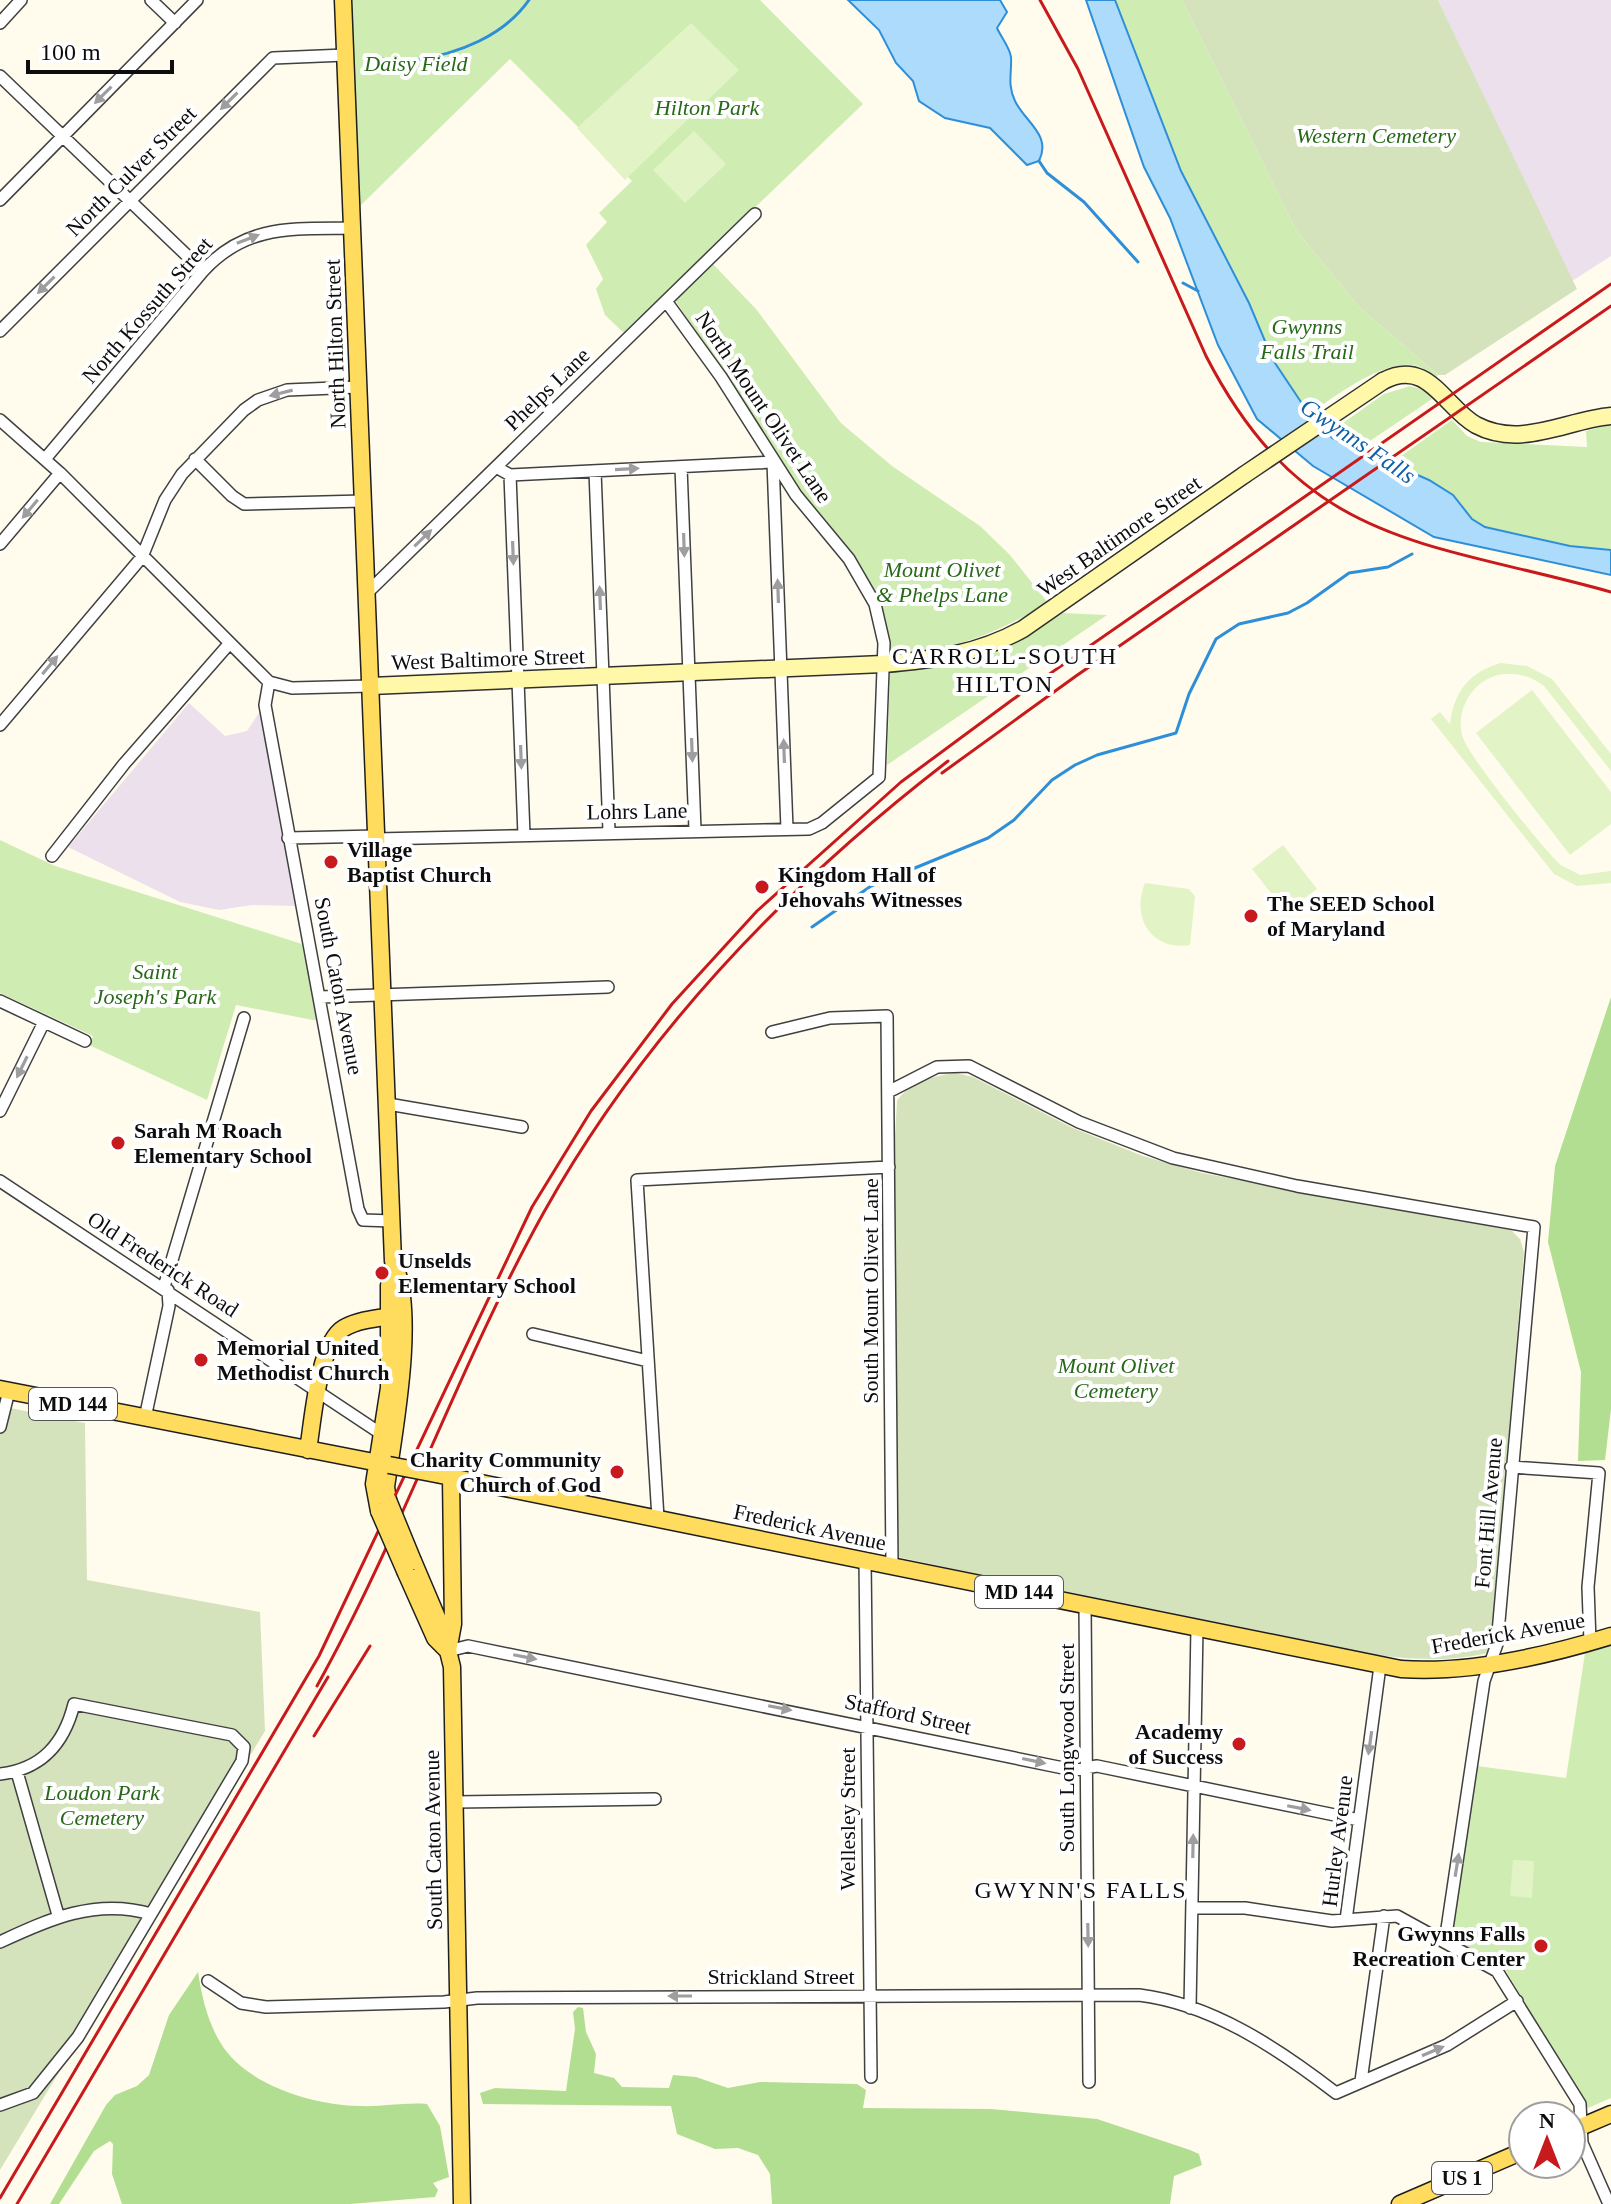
<svg xmlns="http://www.w3.org/2000/svg" width="1611" height="2204" font-family="'Times New Roman',serif">
  <rect width="100%" height="100%" fill="#fffced"/>
  <path fill="#ece0ed" d="M1438,0H1611V256L1572,281Z
    M189,703L225,736L247,731L260,711L295,906L252,905L219,910L180,902L68,847Z"/>
  <path fill="#cfedb3" d="M351,0H760L863,104L624,333L605,315L596,289L603,279L586,245L607,222L599,213L632,181L510,59L359,207Z
    M1093,0H1182L1296,230L1359,307L1438,375L1436,377C1431,374 1425,369 1420,367C1384,353 1319,409 1290,428Z
    M711,262L756,309L841,423L892,466L980,526L1010,555L1048,603C992,635 955,651 889,653L885,616L864,573L796,486L675,300Z
    M1410,386L1424,390L1432,399L1333,466L1312,445L1384,394Z
    M1452,420L1467,436L1481,442L1587,447L1586,431L1611,424V563L1508,544L1374,475Z
    M1063,613L1107,615L887,765L890,673C964,664 1000,653 1063,613Z
    M0,840L55,866L302,944L318,1021L236,1005L207,1100L89,1045L93,1036L0,993Z
    M1611,1645V2098L1588,2108L1506,1971L1455,1940L1452,1935L1477,1766L1566,1778L1585,1653Z"/>
  <path fill="#b2de91" d="M1611,997V1409L1605,1460L1578,1461L1581,1372L1548,1242L1555,1166Z
    M198,1972C202,1997 207,2020 220,2042C245,2085 313,2105 360,2106C382,2107 405,2102 427,2104L440,2126L449,2177L433,2183L438,2190L435,2197L350,2204H122L112,2174L113,2144L110,2141L94,2151L59,2204H50L106,2105L115,2095L137,2086L149,2075L169,2015Z
    M578,2007L583,2008L586,2032L596,2054L594,2073L614,2078L622,2087L669,2088L673,2075L696,2077L728,2088L760,2082L857,2084L866,2090L863,2108L991,2109L1097,2119L1190,2150L1199,2154L1202,2165L1174,2176L1170,2204H772L770,2174L758,2155L738,2148L715,2149L677,2134L671,2106L483,2104L480,2093L495,2088L566,2091L575,2029L573,2012Z"/>
  <path fill="#d5e3bc" d="M1182,0H1438L1577,289L1445,375H1438L1359,307L1296,230Z
    M956,1073L973,1077L1073,1128L1143,1156L1202,1173L1511,1230L1520,1239L1524,1252L1491,1648L1487,1653C1411,1672 1302,1641 1224,1626C1115,1603 1007,1581 898,1557L892,1189L897,1101C908,1083 936,1075 956,1073Z
    M0,1406L85,1423L87,1580L260,1612L265,1731L0,2170Z"/>
  <path fill="#e2f3c6" d="M691,23L739,70L625,180L577,128Z
    M694,131L726,164L685,203L653,170Z
    M1501,663L1527,666L1552,679L1611,754V771L1544,686C1530,675 1510,670 1492,677C1469,686 1455,714 1463,738C1470,758 1543,849 1561,865L1580,875L1611,871V883L1577,886L1554,874L1431,719L1440,712L1450,724C1454,692 1469,672 1501,663Z
    M1532,690L1611,792V824L1570,855L1476,733Z
    M1283,845L1317,889L1286,912L1252,869Z
    M1145,883L1189,889L1195,896L1190,945C1151,951 1131,917 1145,883Z
    M1513,1860L1534,1861L1532,1898L1510,1896Z"/>
  <path fill="#addbfb" stroke="#2e8fd8" stroke-width="2" d="M848,0H1000L1007,12L997,28C1001,37 1010,48 1011,57C1012,73 1007,84 1015,101C1025,122 1052,135 1039,161L1027,165L990,128L945,118L919,101L913,81L896,63L879,30Z
    M1086,0H1115L1181,171L1249,303L1273,360L1307,411L1332,438L1429,480L1453,495L1472,519L1485,527L1570,546L1611,550V575L1434,537L1313,466L1257,419L1218,345L1170,218L1144,167Z"/>
  <g fill="none" stroke-linecap="round" stroke-linejoin="round">
    <path stroke="#2e8fd8" stroke-width="3" d="M371,59C386,58 401,62 415,60C458,54 504,36 529,0
      M1039,161L1047,173L1084,202L1138,262
      M1183,283L1198,291
      M812,927L871,886L988,838L1014,820L1052,780L1075,765L1097,755L1176,733L1189,694L1216,639L1239,624L1288,613L1307,603L1349,573L1388,567L1412,554"/>
    <g stroke="#404040" stroke-width="14">
      <path id="minor" d="M151,0L175,23
        M0,23L21,0
        M0,76L203,271
        M0,200L197,0
        M0,331L273,58L345,55
        M0,420L60,473L269,682L292,688L371,686
        M45,459L203,271C246,224 293,229 352,228
        M195,459L232,496L244,504L363,501
        M496,467L510,475L773,462L787,829
        M681,467L695,830
        M595,471L609,831
        M510,475L524,835
        M0,544L60,473
        M367,593L755,214
        M269,682L265,705L358,1209L363,1220L393,1221
        M0,725L142,557L165,500L182,474L244,410L258,400L287,390L358,387
        M288,838L377,836
        M377,839L809,829L822,823L879,777L884,643L875,604L849,559L796,495L721,377L666,301
        M52,856L124,764L229,644
        M320,997L608,987
        M0,1001L85,1041
        M772,1032L830,1018L887,1016L892,1566
        M888,1092L937,1067L969,1066L1079,1122L1173,1158L1297,1186L1534,1227L1497,1644L1484,1681L1445,1942
        M388,1104L522,1127
        M0,1111L44,1022
        M0,1181L383,1435
        M164,1287L244,1018
        M533,1334L648,1361
        M145,1418L169,1306L168,1290
        M0,1427L9,1391
        M1511,1467L1599,1473L1588,1587L1590,1642
        M658,1518L637,1180L889,1167
        M865,1560L871,2077
        M1085,1605L1089,2082
        M448,1651L468,1646L1073,1770L1097,1766L1359,1820
        M17,1772L58,1915
        M0,1774C42,1769 64,1744 74,1704L232,1735L244,1747L242,1761L78,2037L33,2093L0,2105
        M455,1802L655,1799
        M1192,1908H1245L1332,1921L1397,1916L1497,1971L1580,2104L1582,2143L1609,2204
        M1346,1920L1380,1666
        M0,1942C49,1919 96,1898 151,1914
        M208,1981L241,2003L266,2007L444,2002L477,1998L1139,1995C1212,2004 1279,2049 1336,2093L1447,2045L1517,2001
        M1190,2008L1197,1628
        M1361,2081L1384,1916"/>
    </g>
    <g stroke="#2f2f2f" stroke-width="19">
      <path id="secondary" d="M1383,381C1428,357 1444,407 1476,425C1521,449 1566,420 1611,416
        M371,686L883,664C933,660 978,654 1023,629L1244,475"/>
    </g>
    <g stroke="#1e1e1e" stroke-width="19">
      <path id="primary" d="M343,0L393,1261C417,1312 394,1431 386,1487L388,1500
        M0,1389L389,1465
        M308,1450C313,1421 318,1343 344,1328C360,1319 381,1318 398,1315
        M441,1475L1401,1669C1470,1674 1546,1656 1611,1636
        M451,1477L453,1624L448,1651L452,1667L462,2204
        M379,1511L374,1484L389,1388V1285
        M413,1561L447,1641
        M406,1573L435,1638L448,1651
        M1571,2131L1611,2114
        M1400,2204L1523,2151"/>
    </g>
    <use href="#minor" stroke="#fff" stroke-width="11"/>
    <use href="#secondary" stroke="#fff8a8" stroke-width="16"/>
    <use href="#primary" stroke="#ffdc5d" stroke-width="16"/>
    <path stroke="#c81a1d" stroke-width="3" d="M1040,0L1078,69L1206,356C1305,548 1426,540 1611,592
      M942,773L1076,676L1611,306
      M317,1686C402,1533 459,1365 544,1212C644,1033 787,885 948,761
      M314,1736L370,1646
      M0,2198L319,1656L532,1207L591,1111L672,1004L757,911L901,782L1012,700L1611,284
      M17,2204L328,1677"/>
    <g stroke="#2f2f2f" stroke-width="19" stroke-linecap="butt">
      <path id="secondary-bridge" d="M1244,475L1383,381"/>
    </g>
    <g stroke="#1e1e1e" stroke-width="19" stroke-linecap="butt">
      <path id="primary-bridge" d="M389,1465L441,1475
        M388,1500L413,1561
        M379,1511L406,1573"/>
    </g>
    <use href="#secondary-bridge" stroke="#fff8a8" stroke-width="16"/>
    <use href="#primary-bridge" stroke="#ffdc5d" stroke-width="16"/>
  </g>
  <defs><path id="oneway-solid" d="M-6-.8H1V-3.2L6.5 0L1 3.2V.8H-6Z" transform="scale(2)"/></defs>
  <g fill="#9e9e9e">
    <use href="#oneway-solid" transform="translate(103 95) rotate(135)"/>
    <use href="#oneway-solid" transform="translate(229 101) rotate(135)"/>
    <use href="#oneway-solid" transform="translate(248 239) rotate(-21)"/>
    <use href="#oneway-solid" transform="translate(46 285) rotate(135)"/>
    <use href="#oneway-solid" transform="translate(281 393) rotate(166)"/>
    <use href="#oneway-solid" transform="translate(627 469) rotate(-3)"/>
    <use href="#oneway-solid" transform="translate(30 509) rotate(130)"/>
    <use href="#oneway-solid" transform="translate(423 538) rotate(-44)"/>
    <use href="#oneway-solid" transform="translate(684 545) rotate(88)"/>
    <use href="#oneway-solid" transform="translate(513 553) rotate(88)"/>
    <use href="#oneway-solid" transform="translate(778 591) rotate(-92)"/>
    <use href="#oneway-solid" transform="translate(600 598) rotate(-92)"/>
    <use href="#oneway-solid" transform="translate(50 665) rotate(-50)"/>
    <use href="#oneway-solid" transform="translate(692 750) rotate(88)"/>
    <use href="#oneway-solid" transform="translate(784 751) rotate(-92)"/>
    <use href="#oneway-solid" transform="translate(521 757) rotate(88)"/>
    <use href="#oneway-solid" transform="translate(22 1067) rotate(116)"/>
    <use href="#oneway-solid" transform="translate(525 1657) rotate(11)"/>
    <use href="#oneway-solid" transform="translate(780 1708) rotate(11)"/>
    <use href="#oneway-solid" transform="translate(1370 1743) rotate(98)"/>
    <use href="#oneway-solid" transform="translate(1034 1761) rotate(12)"/>
    <use href="#oneway-solid" transform="translate(1299 1808) rotate(11)"/>
    <use href="#oneway-solid" transform="translate(1193 1846) rotate(-89)"/>
    <use href="#oneway-solid" transform="translate(1457 1865) rotate(-81)"/>
    <use href="#oneway-solid" transform="translate(1088 1935) rotate(89)"/>
    <use href="#oneway-solid" transform="translate(680 1996) rotate(180)"/>
    <use href="#oneway-solid" transform="translate(1433 2051) rotate(-23)"/>
  </g>
  <g fill="#c81a1d" stroke="#fff" stroke-width="3">
    <circle cx="331" cy="862" r="8"/>
    <circle cx="762" cy="887" r="8"/>
    <circle cx="1251" cy="916" r="8"/>
    <circle cx="118" cy="1143" r="8"/>
    <circle cx="382" cy="1273" r="8"/>
    <circle cx="201" cy="1360" r="8"/>
    <circle cx="617" cy="1472" r="8"/>
    <circle cx="1239" cy="1744" r="8"/>
    <circle cx="1541" cy="1946" r="8"/>
  </g>
  <g text-anchor="middle" dominant-baseline="central" stroke-width="8" stroke-linejoin="round" paint-order="stroke">
    <g fill="#fff" stroke="#565656" stroke-width="2">
      <rect x="29" y="1388" width="88" height="32" rx="6"/>
      <rect x="975" y="1576" width="88" height="32" rx="6"/>
      <rect x="1432" y="2162" width="60" height="32" rx="6"/>
    </g>
    <g font-size="20" font-weight="bold" fill="#0d0d0d">
      <text x="73" y="1404">MD 144</text>
      <text x="1019" y="1592">MD 144</text>
      <text x="1462" y="2178">US 1</text>
    </g>
    <g font-size="22" font-style="italic" fill="#276918" stroke="#fff">
      <text x="416" y="63">Daisy Field</text>
      <text x="707" y="107">Hilton Park</text>
      <text x="1376" y="135">Western Cemetery</text>
      <text x="1307" y="326">Gwynns<tspan x="1307" dy="25">Falls Trail</tspan></text>
      <text x="942" y="569">Mount Olivet<tspan x="942" dy="25">&amp; Phelps Lane</tspan></text>
      <text x="155" y="971">Saint<tspan x="155" dy="25">Joseph's Park</tspan></text>
      <text x="1116" y="1365">Mount Olivet<tspan x="1116" dy="25">Cemetery</tspan></text>
      <text x="102" y="1792">Loudon Park<tspan x="102" dy="25">Cemetery</tspan></text>
    </g>
    <g font-size="22" fill="#0d0d0d" stroke="#fff">
      <text transform="translate(131 171) rotate(-45)">North Culver Street</text>
      <text transform="translate(147 310) rotate(-49)">North Kossuth Street</text>
      <text transform="translate(335 344) rotate(-92)">North Hilton Street</text>
      <text transform="translate(547 389) rotate(-44)">Phelps Lane</text>
      <text transform="translate(764 407) rotate(56)">North Mount Olivet Lane</text>
      <text transform="translate(1119 536) rotate(-35)">West Baltimore Street</text>
      <text transform="translate(488 659) rotate(-2)">West Baltimore Street</text>
      <text transform="translate(637 811) rotate(-1)">Lohrs Lane</text>
      <text transform="translate(339 986) rotate(79)">South Caton Avenue</text>
      <text transform="translate(163 1264) rotate(33)">Old Frederick Road</text>
      <text transform="translate(870 1291) rotate(-90)">South Mount Olivet Lane</text>
      <text transform="translate(1488 1513) rotate(-85)">Font Hill Avenue</text>
      <text transform="translate(810 1527) rotate(12)">Frederick Avenue</text>
      <text transform="translate(1508 1633) rotate(-10)">Frederick Avenue</text>
      <text transform="translate(908 1714) rotate(12)">Stafford Street</text>
      <text transform="translate(1066 1748) rotate(-90)">South Longwood Street</text>
      <text transform="translate(847 1819) rotate(-90)">Wellesley Street</text>
      <text transform="translate(433 1840) rotate(-91)">South Caton Avenue</text>
      <text transform="translate(1337 1841) rotate(-83)">Hurley Avenue</text>
      <text x="781" y="1976">Strickland Street</text>
    </g>
    <g font-size="22" font-weight="bold" fill="#0d0d0d" stroke="#fff" text-anchor="start">
      <text x="347" y="849">Village<tspan x="347" dy="25">Baptist Church</tspan></text>
      <text x="778" y="874">Kingdom Hall of<tspan x="778" dy="25">Jehovahs Witnesses</tspan></text>
      <text x="1267" y="903">The SEED School<tspan x="1267" dy="25">of Maryland</tspan></text>
      <text x="134" y="1130">Sarah M Roach<tspan x="134" dy="25">Elementary School</tspan></text>
      <text x="398" y="1260">Unselds<tspan x="398" dy="25">Elementary School</tspan></text>
      <text x="217" y="1347">Memorial United<tspan x="217" dy="25">Methodist Church</tspan></text>
      <text x="601" y="1459" text-anchor="end">Charity Community<tspan x="601" dy="25">Church of God</tspan></text>
      <text x="1223" y="1731" text-anchor="end">Academy<tspan x="1223" dy="25">of Success</tspan></text>
      <text x="1525" y="1933" text-anchor="end">Gwynns Falls<tspan x="1525" dy="25">Recreation Center</tspan></text>
    </g>
    <g font-size="24" font-style="italic" fill="#0d60a8" stroke="#fff">
      <text transform="translate(1358 441) rotate(34)">Gwynns Falls</text>
    </g>
    <g font-size="24" letter-spacing="2" fill="#0d0d0d" stroke="#fff">
      <text x="1005" y="656">CARROLL-SOUTH<tspan x="1005" dy="28">HILTON</tspan></text>
      <text x="1081" y="1890">GWYNN'S FALLS</text>
    </g>
  </g>
  <g transform="translate(1547 2140)"><circle r="38" fill="#ffffff" stroke="#9e9e9e" stroke-width="2"/>
  <path d="M0-6L14 30L0 20L-14 30Z" fill="#c81a1d"/>
  <text y="-12" font-size="22" font-weight="bold" text-anchor="middle" fill="#0d0d0d">N</text>
  </g>
  <path d="M28 60v12h144v-12" fill="none" stroke="#0d0d0d" stroke-width="4"/>
  <text x="40" y="60" font-size="24" fill="#0d0d0d" stroke="#ffffff" stroke-width="6" paint-order="stroke">100 m</text>
</svg>
